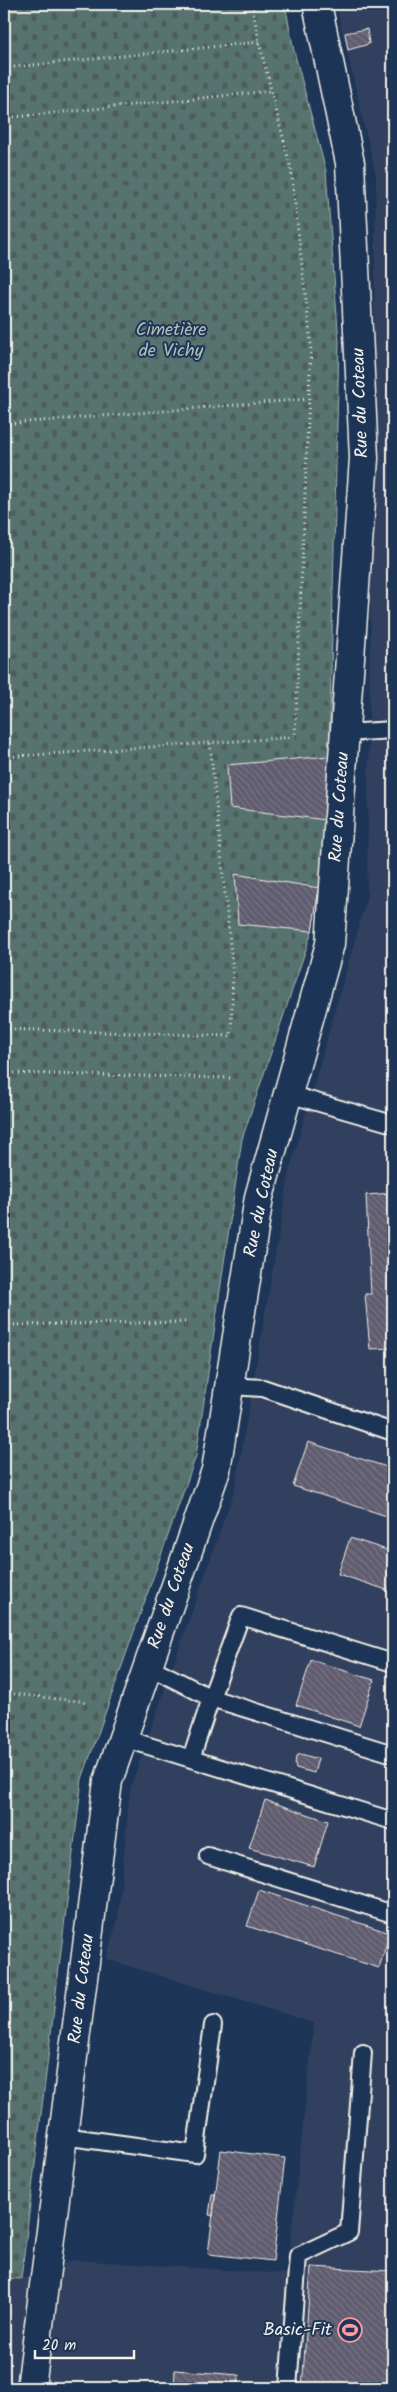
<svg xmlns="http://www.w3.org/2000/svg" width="397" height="2392" font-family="Kalam,sans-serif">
  <defs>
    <pattern id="cemetery-stones" width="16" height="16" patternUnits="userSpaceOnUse" patternTransform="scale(1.25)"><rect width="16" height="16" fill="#577370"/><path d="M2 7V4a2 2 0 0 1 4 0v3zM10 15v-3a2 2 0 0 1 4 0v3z" fill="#4f5b59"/></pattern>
    <pattern id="building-back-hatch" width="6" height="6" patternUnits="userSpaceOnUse" patternTransform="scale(1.25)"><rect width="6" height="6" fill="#605c70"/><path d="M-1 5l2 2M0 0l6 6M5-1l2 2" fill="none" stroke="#777484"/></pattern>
  </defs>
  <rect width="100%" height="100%" fill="#1d3557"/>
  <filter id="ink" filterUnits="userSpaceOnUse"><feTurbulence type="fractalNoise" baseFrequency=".02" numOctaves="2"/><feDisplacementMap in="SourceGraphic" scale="10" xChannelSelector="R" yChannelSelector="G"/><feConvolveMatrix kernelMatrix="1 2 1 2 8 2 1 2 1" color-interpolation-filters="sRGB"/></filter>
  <g filter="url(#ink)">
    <path fill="#31415e" d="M336,4H393V2388H4V2279H21L74,2260L287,2274L314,2023L106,1959L118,1918L130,1789L235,1488L290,1169L367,897L376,176Z"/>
    <path fill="url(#cemetery-stones)" stroke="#a6b2ac" d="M4,4H285L294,51L326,171L339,342L329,756L326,820L319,888L312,931L242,1139L196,1456L82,1779L21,2279L4,2278Z"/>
    <path fill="url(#building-back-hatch)" stroke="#f4f1e8" d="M367,29L369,44L348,50L345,33Z
      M329,756L326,820L230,808L227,765Z
      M235,874L319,888L312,931L238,924Z
      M393,1193V1348L370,1349L365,1294H371L366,1195Z
      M308,1442L393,1469V1518L293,1486Z
      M350,1538L393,1552V1592L338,1574Z
      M311,1660L374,1680L359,1726L296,1705Z
      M301,1754L318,1759L314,1773L296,1768L295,1765L296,1756Z
      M265,1800L328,1821L314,1867L249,1848Z
      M259,1890L390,1933L379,1968L247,1926Z
      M221,2150L285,2158L273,2261L208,2254Z
      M212,2194H215L213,2216L209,2215Z
      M311,2267L393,2271V2388H302Z
      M175,2370L239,2375L238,2388H174Z"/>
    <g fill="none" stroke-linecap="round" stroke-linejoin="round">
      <g stroke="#f4f1e8" stroke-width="20">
        <path id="lane" d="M345,733L393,730
          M288,1094L393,1124
          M229,1386L263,1388L393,1432
          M393,1663L241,1616L211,1698L393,1754
          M148,1666L211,1698L191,1759
          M123,1738L393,1821
          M208,1856L393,1914
          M63,2136L195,2154L213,2025
          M288,2388L298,2256L349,2232L363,2053"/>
      </g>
      <g stroke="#f4f1e8" stroke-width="31">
        <path id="street" d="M31,2388L108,1781L216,1470L259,1197L330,944L364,458L350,163L317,4"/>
      </g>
      <path stroke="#f4f1e8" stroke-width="3" stroke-dasharray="1 4" stroke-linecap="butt" d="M4,68L259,42
        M4,118L271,91
        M4,424L308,399
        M4,757L295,737L311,344L291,169L259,42L252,4
        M4,1029L231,1036L233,974L210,743
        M4,1073L233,1078
        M4,1325L188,1322
        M4,1693L88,1702"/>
      <use href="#lane" stroke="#1d3557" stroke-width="16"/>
      <use href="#street" stroke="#1d3557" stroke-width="28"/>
    </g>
  </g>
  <defs>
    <g id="stadium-ring" transform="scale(1.25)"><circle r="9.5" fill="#1d3557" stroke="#ff9aa2" stroke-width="1.5"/><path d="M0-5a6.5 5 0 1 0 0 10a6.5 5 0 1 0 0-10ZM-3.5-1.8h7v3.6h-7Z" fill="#ff9aa2"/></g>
  </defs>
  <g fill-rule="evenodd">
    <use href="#stadium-ring" x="350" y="2330"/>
  </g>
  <g text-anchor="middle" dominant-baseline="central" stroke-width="4" stroke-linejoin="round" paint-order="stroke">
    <g font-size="18" fill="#b5bfb8" stroke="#1d3557">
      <text x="171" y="330">Cimetière<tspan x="171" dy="21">de Vichy</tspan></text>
    </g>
    <g font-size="18" fill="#f4f1e8" stroke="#1d3557">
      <text transform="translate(361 403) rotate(-92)">Rue du Coteau</text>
      <text transform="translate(340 807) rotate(-86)">Rue du Coteau</text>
      <text transform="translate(262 1203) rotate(-78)">Rue du Coteau</text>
      <text transform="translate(172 1596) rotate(-71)">Rue du Coteau</text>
      <text transform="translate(82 1989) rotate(-83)">Rue du Coteau</text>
    </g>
    <g font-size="18" fill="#f4f1e8" stroke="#1d3557" text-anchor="end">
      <text x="332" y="2330">Basic-Fit</text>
    </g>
  </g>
  <rect width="397" height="2392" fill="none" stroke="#1d3557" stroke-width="20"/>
  <rect x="10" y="10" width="377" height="2372" fill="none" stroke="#f4f1e8" stroke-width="2" filter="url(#ink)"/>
  <path d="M35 2350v8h99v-8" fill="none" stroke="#f4f1e8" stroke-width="2.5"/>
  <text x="42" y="2350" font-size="15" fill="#f4f1e8" stroke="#1d3557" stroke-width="4" paint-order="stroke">20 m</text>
</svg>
